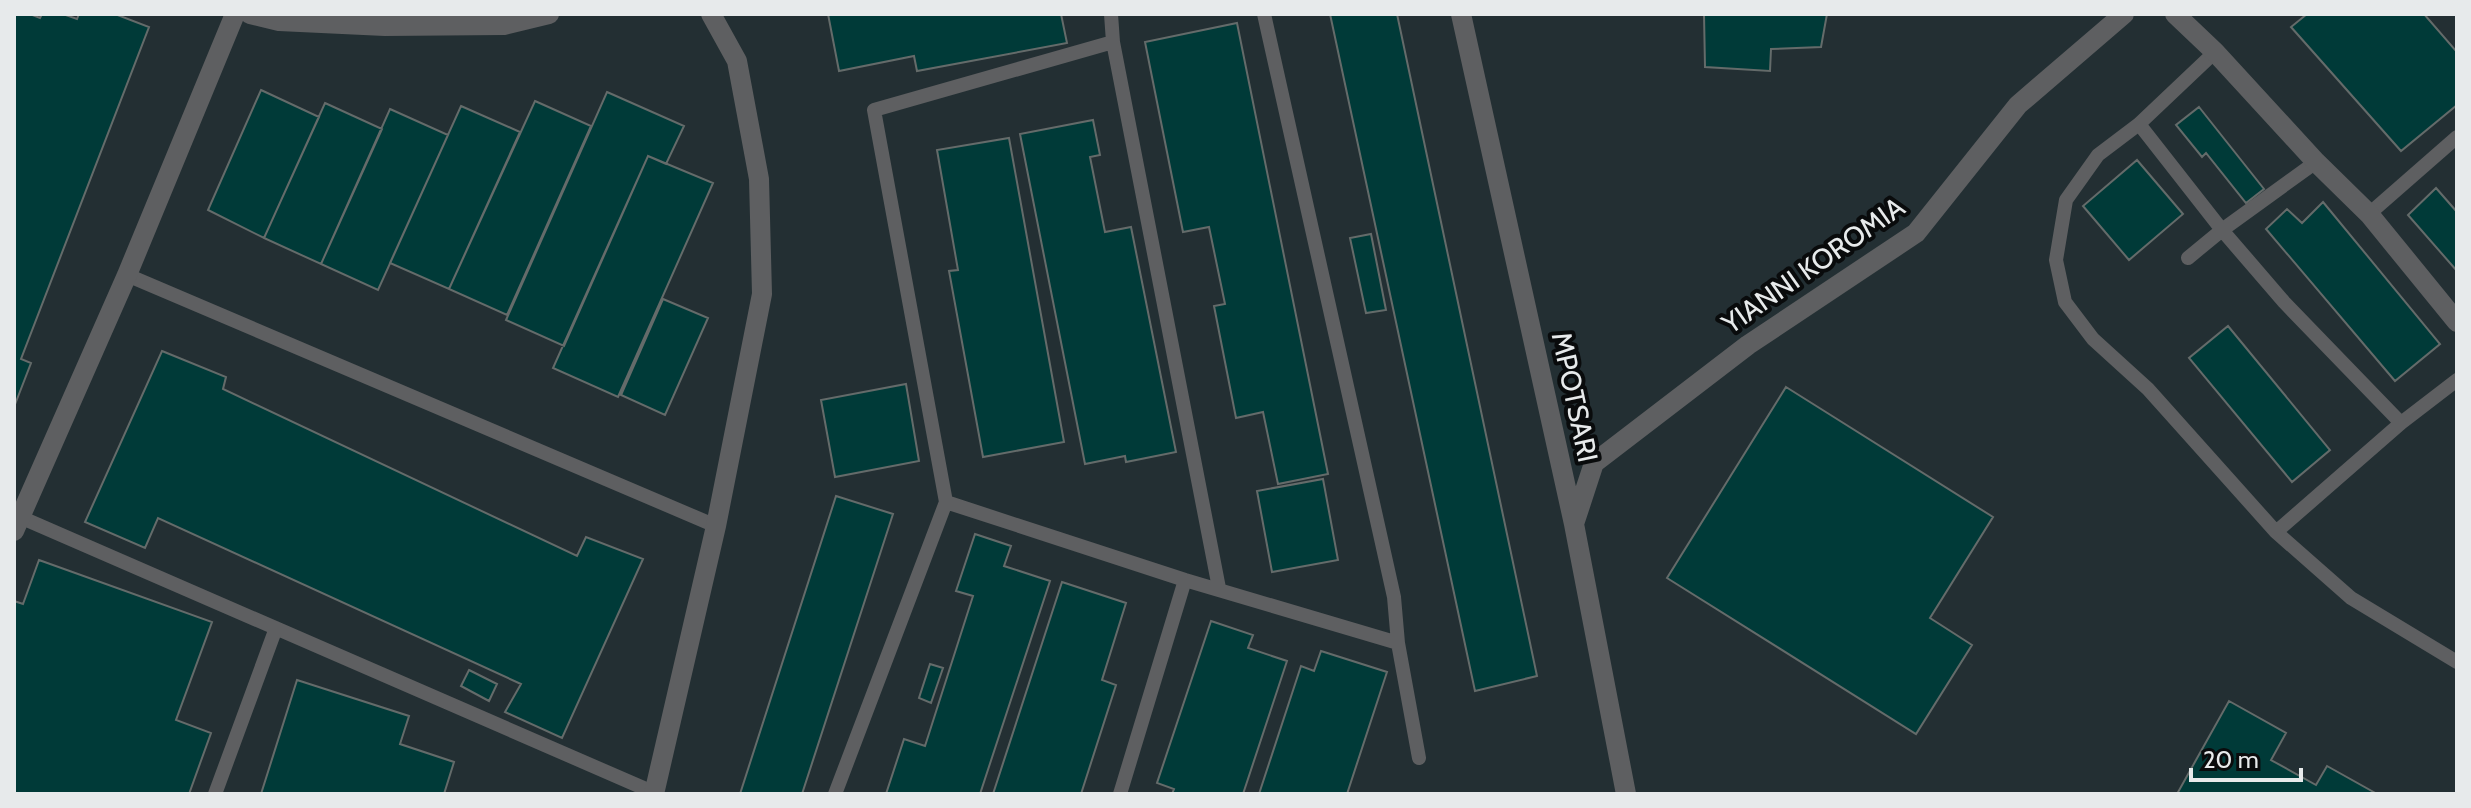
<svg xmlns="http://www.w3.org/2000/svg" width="2471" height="808" font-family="Cabin,sans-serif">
  <rect width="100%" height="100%" fill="#1d2224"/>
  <path fill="#232f33" d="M14,14H2457V794H14Z"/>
  <path fill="#003a38" stroke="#646b6a" stroke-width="2" d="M14,14H30L40,18L42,14H63L77,19L79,14H115L149,27L21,359L31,363L14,407Z
    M828,14H1061L1067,43L917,71L914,56L839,71Z
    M1330,14H1397L1537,676L1475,691Z
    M1704,14H1827L1821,47L1771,49L1770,71L1705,67Z
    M2307,14H2424L2457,52V105L2401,151L2291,27Z
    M1237,23L1328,474L1278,484L1263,412L1236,418L1214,306L1225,304L1209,227L1183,232L1145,42Z
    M261,90L319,117L264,238L208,210Z
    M607,92L684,126L666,164L648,156L564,346L506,320Z
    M535,101L591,126L507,315L449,289Z
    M325,103L382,129L321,264L264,238Z
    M461,106L520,132L449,289L390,263Z
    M2199,107L2264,189L2246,203L2206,153L2202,157L2176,125Z
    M390,109L448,135L378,290L321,264Z
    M1093,120L1100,155L1090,157L1105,232L1131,227L1176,452L1126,462L1125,456L1085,464L1020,134Z
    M1009,138L1064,442L983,457L949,271L958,270L937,150Z
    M648,156L713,183L618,397L553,368Z
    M2137,160L2183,214L2129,260L2083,206Z
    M2436,188L2457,212V271L2408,215Z
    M2323,202L2440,344L2395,381L2266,229L2287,209L2302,223Z
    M1371,234L1386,310L1366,313L1350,238Z
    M663,299L708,318L665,415L621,395Z
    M2228,326L2330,450L2292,482L2189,358Z
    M162,351L226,377L223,389L577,556L586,537L643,559L562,738L505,712L521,684L158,518L145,548L85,522Z
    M906,384L919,461L835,477L821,400Z
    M1786,387L1993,517L1930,618L1972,645L1916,734L1667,578Z
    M1323,479L1338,560L1272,572L1257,491Z
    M836,496L893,514L802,794H740Z
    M975,534L1011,546L1004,566L1050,581L980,794H886L904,739L925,746L973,596L956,591Z
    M39,560L212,622L176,720L211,733L189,794H14V601L23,604Z
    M1062,582L1126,603L1102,680L1116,685L1081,794H993Z
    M1211,621L1253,635L1248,648L1287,661L1243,794H1172L1174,789L1157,783Z
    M1321,651L1387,672L1347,794H1259L1301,666L1314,671Z
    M930,664L943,668L931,703L919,698Z
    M469,670L497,684L489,701L461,686Z
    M297,680L409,716L400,744L454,762L444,794H261Z
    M2229,701L2286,733L2271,760L2316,785L2327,766L2377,794H2177Z"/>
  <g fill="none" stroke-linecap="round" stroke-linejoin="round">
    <path stroke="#5e5f61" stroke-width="14" d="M1111,14L1113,42L1219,588
      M1264,14L1394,597L1398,643L1419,758
      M2215,52L2139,124L2098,155L2066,200L2056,260L2065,302L2093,339L2148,389L2276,532L2351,598L2457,662
      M2139,124L2222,230L2284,302L2401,423
      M2369,214L2457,137
      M2188,258L2222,230L2316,162
      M127,275L716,526
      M946,502L1185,580L1398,643
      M20,517L655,793
      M2276,532L2401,423L2457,380
      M215,794L276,628
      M835,794L946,502L874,110L1113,42
      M1120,794L1185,580"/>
    <path stroke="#5e5f61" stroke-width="20" d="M250,14L279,21L385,26L504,25L549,14
      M1461,14L1574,524L1626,794
      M2175,14L2215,52L2316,162L2369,214L2457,322
      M1574,524L1594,463L1748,345L1916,233L2018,105L2124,14
      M14,531L127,275L235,14
      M654,794L716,526L762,294L759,179L737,61L711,14"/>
  </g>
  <g text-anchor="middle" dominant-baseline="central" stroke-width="8" stroke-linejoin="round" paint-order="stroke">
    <g font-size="28" fill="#e7eaeb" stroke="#090b0c">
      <text transform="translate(1813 265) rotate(-35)">YIANNI KOROMIA</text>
      <text transform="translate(1575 397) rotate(78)">MPOTSARI</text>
    </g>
  </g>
  <rect width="2471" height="808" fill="none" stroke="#e7eaeb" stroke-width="32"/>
  <path d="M2191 768v12h110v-12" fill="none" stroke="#e7eaeb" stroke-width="4"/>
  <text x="2203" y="768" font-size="24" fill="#e7eaeb" stroke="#090b0c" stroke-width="6" paint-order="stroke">20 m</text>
</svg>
